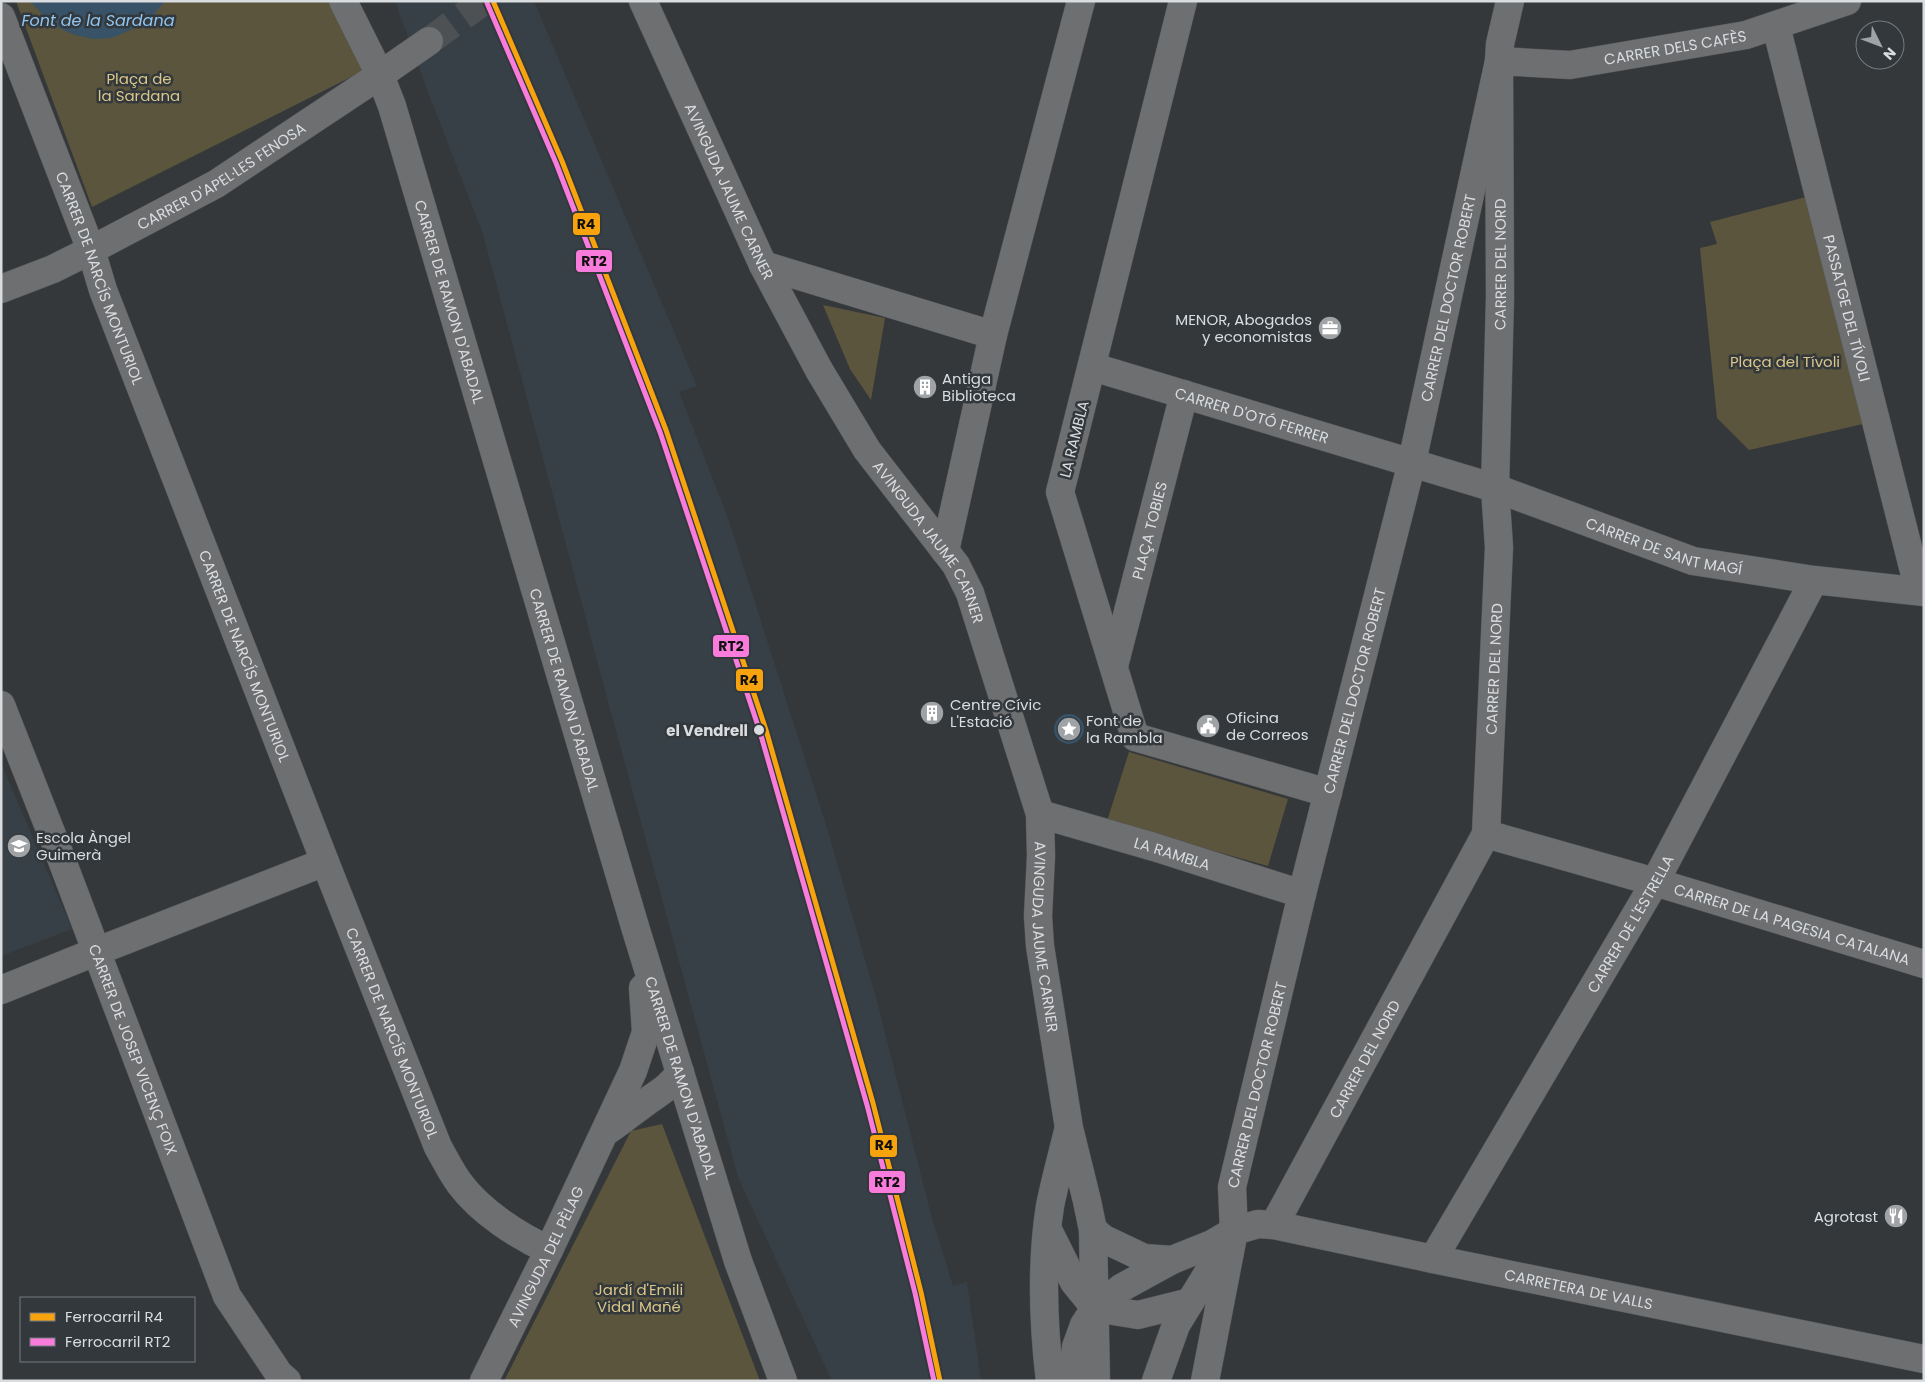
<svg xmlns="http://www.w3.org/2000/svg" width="1925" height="1382" font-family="Poppins,sans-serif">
  <rect width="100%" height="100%" fill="#35383a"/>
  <path fill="#374047" d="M395,1H534L697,386L679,392L728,518L828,831L878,1005L930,1211L953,1286L967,1282L981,1381H832L738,1177L602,679L483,234L426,87Z
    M1,763L72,929L1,956Z"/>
  <path fill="#5c553d" d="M16,1H332L369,68L92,207Z
    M1818,194L1876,421L1749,450L1717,418L1700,248L1717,244L1710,222Z
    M823,305L885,318L871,400L850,369Z
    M1129,752L1288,799L1268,866L1107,821Z
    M662,1124L760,1381H504L631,1131Z"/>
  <path fill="#385268" d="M165,1L150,19L137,27L112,38L93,39L75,35L52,25L31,2Z
    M1054 729a15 15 0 1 1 30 0a15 15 0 1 1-30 0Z"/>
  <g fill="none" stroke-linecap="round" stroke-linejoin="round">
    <path stroke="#4e5153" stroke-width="28" stroke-dasharray="28 14" stroke-linecap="butt" d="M429,41L484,1"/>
    <g stroke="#535557" stroke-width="29">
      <g id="street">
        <path id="s1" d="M343,1L380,75L392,106L636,930L738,1261L783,1381"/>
        <path d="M1183,1L1060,492L1135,737L1328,793"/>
        <path id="s2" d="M1,17L91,250L103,290L325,862L438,1147C445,1159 451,1172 460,1184C481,1212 518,1236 549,1250"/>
        <path id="s3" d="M1776,26L1919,591"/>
        <path d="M763,265L993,335"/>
        <path id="s4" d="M1,289L53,269L91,250L216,184L380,75L429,41"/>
        <path id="s5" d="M1093,367L1495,488L1693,561L1814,580L1924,592"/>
        <path d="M945,551L993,335L1081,1"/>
        <path id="s6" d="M1114,666L1184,394"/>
        <path id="s7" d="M1,705L58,850L227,1296L279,1374L287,1381"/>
        <path id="s8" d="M1040,814L1154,847L1302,894"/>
        <path id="s9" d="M1486,834L1655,882L1924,964"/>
        <path d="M1,990L95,952L325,862"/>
        <path d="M605,1132C618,1124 628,1115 641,1106C657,1093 668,1090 680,1072"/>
        <path id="s10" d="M1274,1225L1486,834L1499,547L1495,488L1500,297L1499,61L1570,65L1746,35L1847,1"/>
        <path id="s11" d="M1433,1259L1655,882L1814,580"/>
        <path id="s12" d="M484,1381L549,1250L633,1071L646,1032L643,988"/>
        <path id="s13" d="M1205,1381L1234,1231L1232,1187L1302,894L1412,462L1499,61L1500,44L1510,1"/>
      </g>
    </g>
    <g stroke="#535557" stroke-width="29">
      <g id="secondary">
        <path id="s14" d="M643,1L763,265L819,370L867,450L956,565L970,593L1040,814L1041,856L1038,916L1040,946L1069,1128L1087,1201L1093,1230L1096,1381"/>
        <path d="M1048,1230L1074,1282L1095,1308L1138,1315L1190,1302"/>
        <path d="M1093,1230L1104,1239L1144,1258L1172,1260"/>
        <path d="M1050,1381C1043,1323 1041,1263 1050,1206C1055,1181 1062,1156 1068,1131"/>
        <path id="s15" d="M1072,1381L1076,1347L1084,1325L1095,1308L1121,1288L1172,1260L1212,1244L1234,1231L1258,1224L1274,1225L1433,1259L1924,1359"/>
        <path d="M1156,1381L1176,1325L1232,1234"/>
      </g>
    </g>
    <use href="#street" stroke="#6d6f71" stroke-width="28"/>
    <use href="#secondary" stroke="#6d6f71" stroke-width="28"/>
    <g stroke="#33383c" stroke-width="9">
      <path id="rail-1" d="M493,1L562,161L666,430L766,730L873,1103L921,1292L940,1381"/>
    </g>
    <g stroke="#33383c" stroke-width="9">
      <path id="rail-2" d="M487,3L556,163L660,432L760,732L867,1105L915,1293L934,1381"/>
    </g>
    <use href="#rail-1" stroke="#f6a30d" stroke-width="5"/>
    <use href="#rail-2" stroke="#f97cdd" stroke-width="5"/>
  </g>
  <defs>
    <g id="office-disc" transform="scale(1.25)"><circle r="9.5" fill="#a0a3a6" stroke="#33383c"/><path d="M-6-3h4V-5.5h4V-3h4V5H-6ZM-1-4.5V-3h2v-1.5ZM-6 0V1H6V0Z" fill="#fff"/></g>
    <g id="building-disc" transform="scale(1.25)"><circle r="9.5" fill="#a0a3a6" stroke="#33383c"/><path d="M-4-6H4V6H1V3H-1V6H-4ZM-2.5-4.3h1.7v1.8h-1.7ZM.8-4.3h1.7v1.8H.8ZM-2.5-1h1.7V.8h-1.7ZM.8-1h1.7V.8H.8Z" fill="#fff"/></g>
    <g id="civic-disc" transform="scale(1.25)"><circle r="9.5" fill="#a0a3a6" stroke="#33383c"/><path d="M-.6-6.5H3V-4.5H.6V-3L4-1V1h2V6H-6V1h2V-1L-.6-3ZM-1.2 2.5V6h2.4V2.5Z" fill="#fff"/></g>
    <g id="sight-disc" transform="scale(1.25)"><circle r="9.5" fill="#a0a3a6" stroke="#33383c"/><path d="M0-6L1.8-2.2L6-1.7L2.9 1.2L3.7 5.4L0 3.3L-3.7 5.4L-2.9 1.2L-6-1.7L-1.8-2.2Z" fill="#fff"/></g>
    <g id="school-disc" transform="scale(1.25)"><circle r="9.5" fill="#a0a3a6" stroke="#33383c"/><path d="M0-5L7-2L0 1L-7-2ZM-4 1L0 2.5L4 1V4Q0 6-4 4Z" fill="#fff"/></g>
    <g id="restaurant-disc" transform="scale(1.25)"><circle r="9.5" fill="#a0a3a6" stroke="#33383c"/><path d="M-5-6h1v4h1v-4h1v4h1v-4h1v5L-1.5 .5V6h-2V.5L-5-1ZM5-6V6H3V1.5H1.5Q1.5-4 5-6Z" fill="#fff"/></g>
  </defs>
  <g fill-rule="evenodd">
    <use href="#office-disc" x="1330" y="328"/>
    <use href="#building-disc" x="925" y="387"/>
    <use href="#building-disc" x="932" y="713"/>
    <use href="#civic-disc" x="1208" y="726"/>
    <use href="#sight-disc" x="1069" y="729"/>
    <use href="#school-disc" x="19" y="846"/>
    <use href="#restaurant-disc" x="1896" y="1216"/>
  </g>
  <circle fill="#dadde0" stroke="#33383c" stroke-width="2" cx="759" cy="730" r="6"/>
  <g text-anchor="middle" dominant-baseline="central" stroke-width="5" stroke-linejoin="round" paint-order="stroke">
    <g font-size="15" fill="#dadde0" stroke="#33383c">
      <text stroke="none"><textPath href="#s10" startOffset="1396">CARRER DELS CAFÈS</textPath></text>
      <text stroke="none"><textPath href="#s4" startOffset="248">CARRER D'APEL·LES FENOSA</textPath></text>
      <text stroke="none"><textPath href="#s14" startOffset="209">AVINGUDA JAUME CARNER</textPath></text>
      <text stroke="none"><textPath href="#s10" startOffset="1015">CARRER DEL NORD</textPath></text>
      <text stroke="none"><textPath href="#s2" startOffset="279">CARRER DE NARCÍS MONTURIOL</textPath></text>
      <text stroke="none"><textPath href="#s13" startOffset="1112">CARRER DEL DOCTOR ROBERT</textPath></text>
      <text stroke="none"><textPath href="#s1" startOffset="320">CARRER DE RAMON D'ABADAL</textPath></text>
      <text stroke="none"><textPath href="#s3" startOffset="291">PASSATGE DEL TÍVOLI</textPath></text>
      <text stroke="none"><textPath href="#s5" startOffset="166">CARRER D'OTÓ FERRER</textPath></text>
      <text transform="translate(1074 439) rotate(-76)">LA RAMBLA</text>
      <text stroke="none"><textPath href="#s6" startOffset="140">PLAÇA TOBIES</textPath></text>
      <text stroke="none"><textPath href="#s14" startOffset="614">AVINGUDA JAUME CARNER</textPath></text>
      <text stroke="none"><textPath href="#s5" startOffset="599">CARRER DE SANT MAGÍ</textPath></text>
      <text stroke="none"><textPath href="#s2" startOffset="684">CARRER DE NARCÍS MONTURIOL</textPath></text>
      <text stroke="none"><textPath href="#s10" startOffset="610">CARRER DEL NORD</textPath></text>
      <text stroke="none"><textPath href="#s1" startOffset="725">CARRER DE RAMON D'ABADAL</textPath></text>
      <text stroke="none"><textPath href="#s13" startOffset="708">CARRER DEL DOCTOR ROBERT</textPath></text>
      <text stroke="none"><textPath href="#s8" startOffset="138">LA RAMBLA</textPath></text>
      <text stroke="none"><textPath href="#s11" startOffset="389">CARRER DE L'ESTRELLA</textPath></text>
      <text stroke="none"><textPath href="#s9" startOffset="319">CARRER DE LA PAGESIA CATALANA</textPath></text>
      <text stroke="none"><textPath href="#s14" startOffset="1034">AVINGUDA JAUME CARNER</textPath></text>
      <text stroke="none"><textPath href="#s2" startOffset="1089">CARRER DE NARCÍS MONTURIOL</textPath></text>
      <text stroke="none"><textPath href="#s7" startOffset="369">CARRER DE JOSEP VICENÇ FOIX</textPath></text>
      <text stroke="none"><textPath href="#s10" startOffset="189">CARRER DEL NORD</textPath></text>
      <text stroke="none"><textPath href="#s1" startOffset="1130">CARRER DE RAMON D'ABADAL</textPath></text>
      <text stroke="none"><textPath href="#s13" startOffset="302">CARRER DEL DOCTOR ROBERT</textPath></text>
      <text stroke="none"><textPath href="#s12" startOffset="139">AVINGUDA DEL PÈLAG</textPath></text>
      <text stroke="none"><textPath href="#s15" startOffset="590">CARRETERA DE VALLS</textPath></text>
    </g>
    <g font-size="15" fill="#dac688" stroke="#33383c">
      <text x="139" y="78">Plaça de<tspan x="139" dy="17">la Sardana</tspan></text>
      <text x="1785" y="361">Plaça del Tívoli</text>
      <text x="639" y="1289">Jardí d'Emili<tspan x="639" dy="17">Vidal Mañé</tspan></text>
    </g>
    <g font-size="15" fill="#dadde0" stroke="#33383c" text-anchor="start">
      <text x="1312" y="319" text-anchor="end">MENOR, Abogados<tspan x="1312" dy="17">y economistas</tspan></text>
      <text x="942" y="378">Antiga<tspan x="942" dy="17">Biblioteca</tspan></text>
      <text x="950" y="704">Centre Cívic<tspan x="950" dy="17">L'Estació</tspan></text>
      <text x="1226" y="717">Oficina<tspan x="1226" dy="17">de Correos</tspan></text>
      <text x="1086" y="720">Font de<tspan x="1086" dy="17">la Rambla</tspan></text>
      <text x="36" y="837">Escola Àngel<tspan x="36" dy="17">Guimerà</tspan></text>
      <text x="1878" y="1216" text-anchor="end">Agrotast</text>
    </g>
    <g font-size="15" font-weight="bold" fill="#dadde0" stroke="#33383c" text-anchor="end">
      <text x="748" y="730">el Vendrell</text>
    </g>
    <g font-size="16" font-style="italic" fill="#91c5f0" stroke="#33383c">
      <text x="98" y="20">Font de la Sardana</text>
    </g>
  </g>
  <g stroke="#33383c" stroke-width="2">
    <rect x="572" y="212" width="29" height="24" rx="5" fill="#f6a30d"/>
    <rect x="575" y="249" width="38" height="24" rx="5" fill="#f97cdd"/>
    <rect x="712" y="634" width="38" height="24" rx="5" fill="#f97cdd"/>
    <rect x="735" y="668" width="29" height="24" rx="5" fill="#f6a30d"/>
    <rect x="869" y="1134" width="29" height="24" rx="5" fill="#f6a30d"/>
    <rect x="868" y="1170" width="38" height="24" rx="5" fill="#f97cdd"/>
  </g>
  <g font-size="14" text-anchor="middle" font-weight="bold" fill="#111">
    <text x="586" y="229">R4</text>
    <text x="594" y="266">RT2</text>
    <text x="731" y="651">RT2</text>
    <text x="749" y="685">R4</text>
    <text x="884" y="1150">R4</text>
    <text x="887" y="1187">RT2</text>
  </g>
  <rect width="1925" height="1382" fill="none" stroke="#dadde0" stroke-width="5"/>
  <rect x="20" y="1297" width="175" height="65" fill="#33383c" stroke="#767a7e"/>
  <rect x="30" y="1313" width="25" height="8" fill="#f6a30d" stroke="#767a7e"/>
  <text x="65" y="1322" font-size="15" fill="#dadde0">Ferrocarril R4</text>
  <rect x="30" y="1338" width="25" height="8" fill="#f97cdd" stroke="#767a7e"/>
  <text x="65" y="1347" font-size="15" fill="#dadde0">Ferrocarril RT2</text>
  <g transform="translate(1880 45) rotate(132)"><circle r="24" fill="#33383c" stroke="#767a7e"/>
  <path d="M0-4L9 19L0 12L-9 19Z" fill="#a0a3a6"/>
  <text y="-8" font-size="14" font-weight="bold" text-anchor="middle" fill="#dadde0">N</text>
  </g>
</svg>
